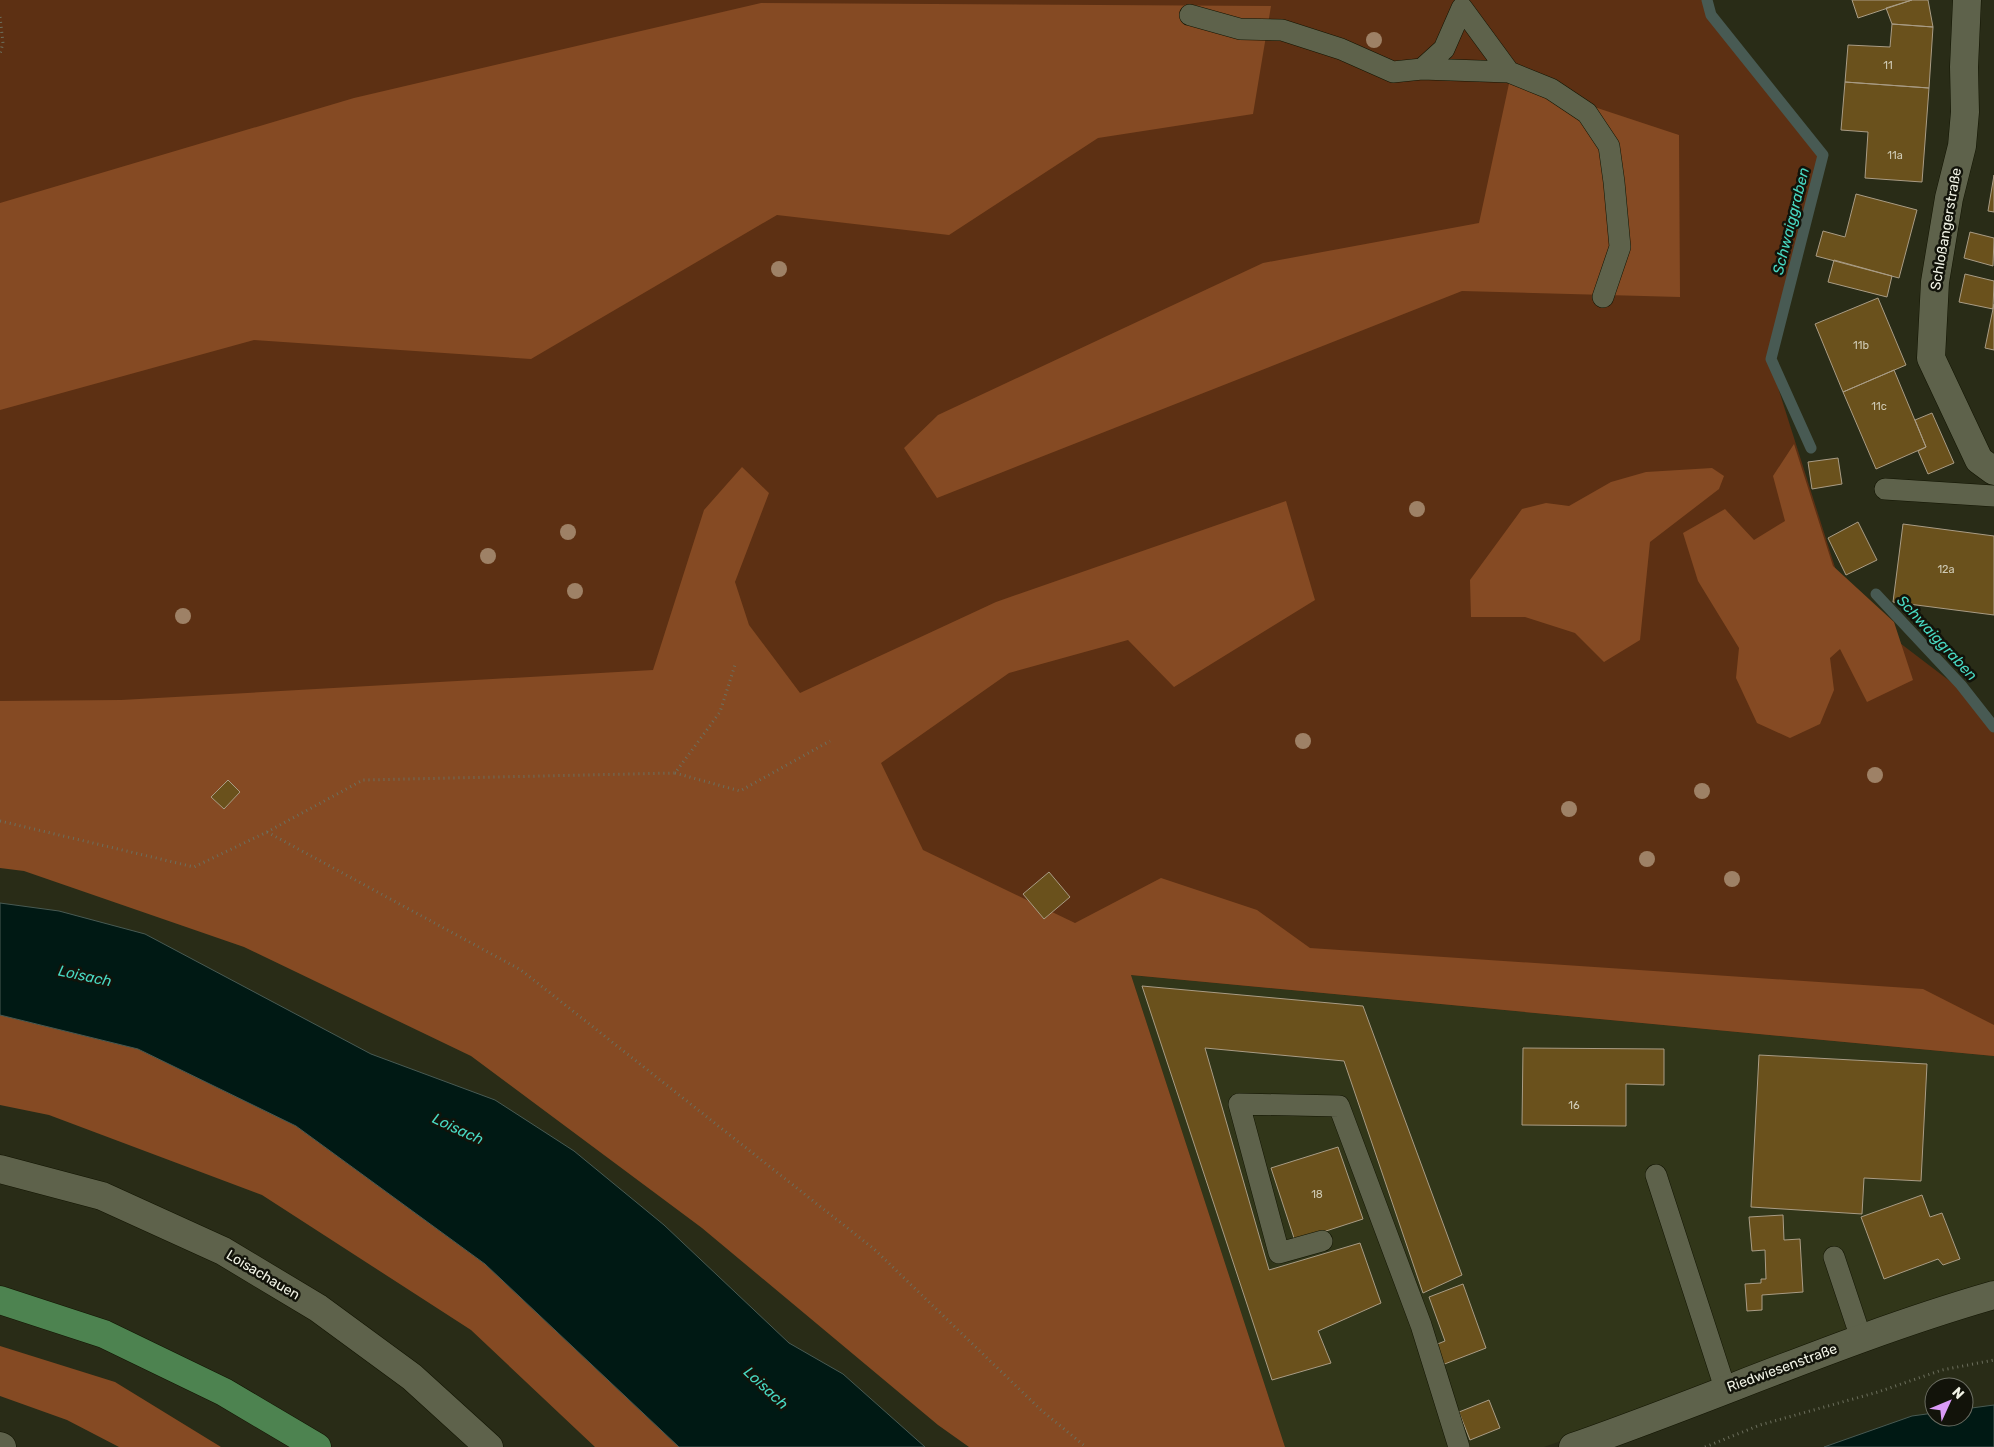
<svg xmlns="http://www.w3.org/2000/svg" width="1994" height="1447" font-family="Rubik,sans-serif">
  <rect width="100%" height="100%" fill="#292c17"/>
  <path fill="#313619" d="M1131,975L1994,1056V1288L1544,1447H1285Z"/>
  <path fill="#5d3013" d="M0,0H1705L1710,16L1820,156L1769,359L1846,602L1959,688L1994,733V1056L1131,975L0,829Z"/>
  <path fill="#854a23" d="M761,3L1271,6L1253,114L1098,138L949,235L777,215L531,359L254,340L0,410V203L354,98Z
    M1510,79L1679,135L1680,297L1462,291L937,498L904,448L938,415L1263,263L1479,223Z
    M1794,444L1833,566L1894,622L1913,680L1867,702L1840,649L1830,658L1834,690L1820,724L1790,738L1757,723L1736,678L1739,648L1698,581L1683,533L1725,509L1754,540L1785,521L1773,476Z
    M742,467L769,493L735,582L749,625L800,693L996,602L1286,501L1315,600L1174,687L1128,640L1009,673L881,763L923,850L1075,923L1161,878L1257,910L1310,948L1923,989L1994,1025V1056L1131,975L1285,1447H969L938,1425L702,1228L471,1056L244,947L24,871L0,868V701L121,700L653,670L704,510Z
    M1712,468L1724,476L1719,489L1650,542L1640,640L1604,662L1575,633L1525,617H1471L1470,580L1522,509L1546,503L1569,506L1611,482L1646,472Z
    M0,1015L138,1049L296,1126L485,1264L679,1447H595L471,1330L262,1195L49,1115L0,1105Z
    M0,1346L115,1382L221,1447H119L67,1420L0,1396Z"/>
  <path fill="#001914" stroke="#485a53" d="M0,903L59,911L145,934L371,1054L495,1100L574,1151L664,1225L789,1343L843,1374L925,1447H679L485,1264L296,1126L138,1049L0,1015Z
    M1994,1405V1447H1824L1912,1416L1934,1413V1417H1964V1409Z"/>
  <g fill="none" stroke-linecap="round" stroke-linejoin="round">
    <path stroke="#485a53" stroke-width="11" d="M1707,0L1711,15L1823,155L1771,359L1811,448
      M1876,594L1961,685L1994,727"/>
  </g>
  <path fill="#6a511c" stroke="#a99c85" d="M1852,0H1912L1858,18Z
    M1912,0H1928L1933,27L1892,24L1886,8Z
    M1892,24L1933,27L1929,88L1845,82L1848,45L1890,47Z
    M1845,82L1929,88L1922,182L1865,178L1868,132L1841,130Z
    M1994,175V212L1988,211Z
    M1856,194L1917,210L1899,278L1816,256L1823,231L1845,237Z
    M1970,232L1994,238L1993,266L1964,258Z
    M1834,260L1892,276L1887,297L1828,282Z
    M1965,274L1994,281L1993,309L1959,302Z
    M1878,298L1906,365L1843,392L1815,324Z
    M1994,304V350L1985,348Z
    M1894,370L1926,447L1876,469L1843,392Z
    M1932,413L1954,463L1928,474L1918,451L1926,447L1915,420Z
    M1838,458L1842,484L1812,489L1808,462Z
    M1858,522L1877,560L1846,575L1828,538Z
    M1903,524L1994,536V615L1893,602Z
    M228,780L240,792L224,809L211,797Z
    M1049,872L1070,897L1044,919L1023,894Z
    M1142,986L1363,1006L1462,1275L1423,1293L1344,1061L1205,1048L1269,1270L1360,1243L1381,1303L1318,1331L1331,1363L1272,1380Z
    M1523,1048L1664,1049V1085L1626,1084V1126L1522,1125Z
    M1759,1055L1927,1064L1921,1181L1864,1178L1862,1214L1751,1207Z
    M1338,1147L1363,1219L1295,1241L1271,1168Z
    M1922,1195L1930,1217L1942,1213L1960,1259L1943,1265L1938,1259L1884,1279L1861,1217Z
    M1783,1215L1784,1240L1800,1239L1803,1292L1762,1295V1310L1747,1311L1745,1284L1761,1283V1279H1766L1765,1250L1752,1251L1749,1217Z
    M1463,1284L1486,1348L1442,1365L1435,1345L1445,1341L1429,1297Z
    M1489,1400L1500,1428L1470,1440L1459,1412Z"/>
  <g fill="none" stroke-linecap="round" stroke-linejoin="round">
    <g stroke="#121402" stroke-width="22">
      <path id="lane" d="M1190,15L1240,29L1282,30L1341,49L1393,72L1422,69L1444,49L1462,8L1509,72
        M1422,69L1509,72L1551,89L1587,113L1609,146L1614,182L1620,247L1603,297
        M1885,489L1994,496
        M1656,1175L1725,1388
        M1322,1241L1279,1253L1239,1104L1339,1106L1421,1325L1459,1447
        M1834,1257L1859,1332V1341"/>
    </g>
    <g stroke="#121402" stroke-width="29">
      <path id="street" d="M1967,0L1964,67L1965,112L1962,146L1949,198L1935,282L1931,358L1979,460L1994,471
        M0,1169L102,1196L223,1251L318,1308L412,1377L489,1447
        M0,1446L2,1447
        M1573,1447C1714,1398 1851,1336 1994,1295"/>
    </g>
    <g stroke="#121402" stroke-width="29">
      <path id="primary" d="M0,1300L104,1334L224,1392L317,1447"/>
    </g>
    <path stroke="#6c6f5d" stroke-width="3" stroke-dasharray="1 4" stroke-linecap="butt" d="M0,17L3,43L0,54
      M675,773L740,791L830,741
      M0,821L194,867L267,832L363,780L675,773L720,712L735,665
      M267,832L521,970L874,1249L1041,1410L1086,1447
      M1705,1447L1760,1425L1878,1392L1942,1370L1994,1360"/>
    <use href="#lane" stroke="#5e624b" stroke-width="21"/>
    <use href="#street" stroke="#5e624b" stroke-width="28"/>
    <use href="#primary" stroke="#4d8350" stroke-width="28"/>
  </g>
  <g fill="#9e8166">
    <circle cx="1374" cy="40" r="8"/>
    <circle cx="779" cy="269" r="8"/>
    <circle cx="1417" cy="509" r="8"/>
    <circle cx="568" cy="532" r="8"/>
    <circle cx="488" cy="556" r="8"/>
    <circle cx="575" cy="591" r="8"/>
    <circle cx="183" cy="616" r="8"/>
    <circle cx="1303" cy="741" r="8"/>
    <circle cx="1875" cy="775" r="8"/>
    <circle cx="1702" cy="791" r="8"/>
    <circle cx="1569" cy="809" r="8"/>
    <circle cx="1647" cy="859" r="8"/>
    <circle cx="1732" cy="879" r="8"/>
  </g>
  <g text-anchor="middle" dominant-baseline="central" stroke-width="5" stroke-linejoin="round" paint-order="stroke">
    <g font-size="11" fill="#cfcab4">
      <text x="1888" y="65">11</text>
      <text x="1895" y="155">11a</text>
      <text x="1861" y="345">11b</text>
      <text x="1879" y="406">11c</text>
      <text x="1946" y="569">12a</text>
      <text x="1574" y="1105">16</text>
      <text x="1317" y="1194">18</text>
    </g>
    <g font-size="14" fill="#f1f3e6" stroke="#12130a">
      <text transform="translate(1946 229) rotate(-80)">Schloßangerstraße</text>
      <text transform="translate(263 1275) rotate(31)">Loisachauen</text>
      <text transform="translate(1782 1368) rotate(-20)">Riedwiesenstraße</text>
    </g>
    <g font-size="15" font-style="italic" fill="#48d8c2" stroke="#12130a">
      <text transform="translate(1791 221) rotate(-76)">Schwaiggraben</text>
      <text transform="translate(1937 638) rotate(47)">Schwaiggraben</text>
      <text transform="translate(85 976) rotate(12)">Loisach</text>
      <text transform="translate(458 1129) rotate(25)">Loisach</text>
      <text transform="translate(766 1388) rotate(43)">Loisach</text>
    </g>
  </g>
  <g transform="translate(1949 1402) rotate(46)"><circle r="24" fill="#12130a" stroke="#6b6d62"/>
  <path d="M0-4L9 19L0 12L-9 19Z" fill="#da9af7"/>
  <text y="-8" font-size="14" font-weight="bold" text-anchor="middle" fill="#f1f3e6">N</text>
  </g>
</svg>
